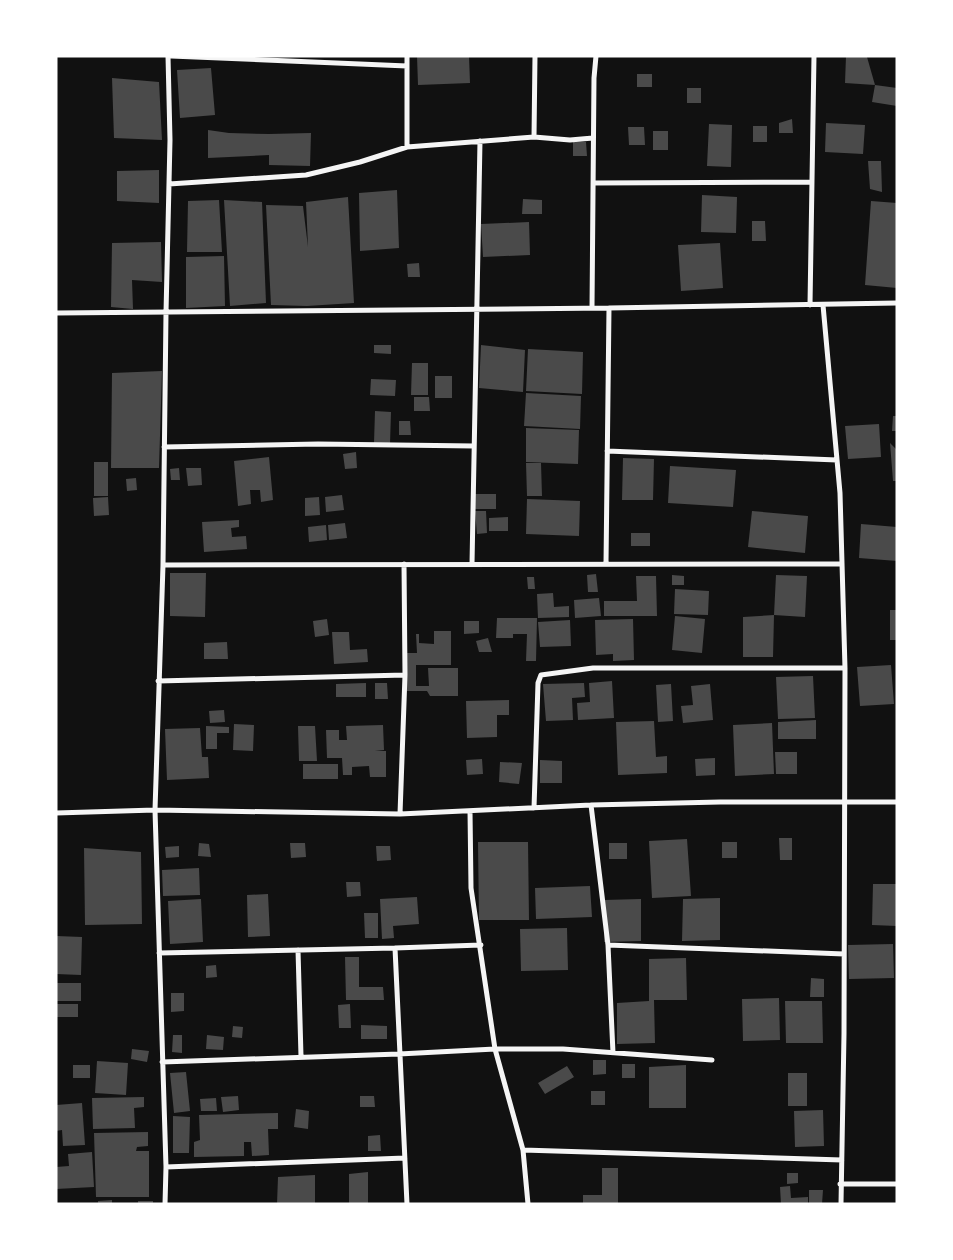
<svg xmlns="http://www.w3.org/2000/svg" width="953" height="1260" font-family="Barlow,sans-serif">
  <rect width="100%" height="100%" fill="#111"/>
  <path fill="#4a4a4a" d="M417,56H469L470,83L418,85Z
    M846,56L867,57L875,85L845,83Z
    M211,68L215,115L180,118L177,70Z
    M637,74H652V87H637Z
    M112,78L159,82L162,140L114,138Z
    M875,85L897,88V106L872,102Z
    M687,88H701V103H687Z
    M792,119L793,133H779V123Z
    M826,123L865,125L863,154L825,152Z
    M709,124L732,125L731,167L707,166Z
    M753,126H767V142H753Z
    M628,127H644L645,145H629Z
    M208,130L229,133L269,134L311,133L310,166L269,165V155L208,158Z
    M653,131H668V150H653Z
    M573,142H586L587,156H573Z
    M868,161H881L882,192L870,189Z
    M159,170V203L117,201V171Z
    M397,190L399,248L360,251L359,193Z
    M702,195L737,197L736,233L701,232Z
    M348,197L354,303L307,306L271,305L266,205L303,206L308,247L306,202Z
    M523,199L542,200V214H522Z
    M219,200L222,252H187L188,201Z
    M224,200L262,202L266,303L230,306Z
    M871,201L897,203V288L865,285Z
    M752,221H765L766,241H752Z
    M529,222L530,255L483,257L481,224Z
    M161,242L162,282L132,280L133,309L111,307L112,243Z
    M720,243L723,288L681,291L678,245Z
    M224,256L225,306L186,308V257Z
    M419,263L420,277H408L407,264Z
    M374,345H391V354L374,353Z
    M481,345L525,350L523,392L479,388Z
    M528,349L583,352L582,394L526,391Z
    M412,363H428V395H411Z
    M162,371L159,468H111L112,373Z
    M435,376H452V398H435Z
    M371,379L396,380L395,396L370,395Z
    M526,393L581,396L580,429L524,426Z
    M414,397H429L430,411H414Z
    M375,411L391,412L390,444L374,443Z
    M893,416H897V431H892Z
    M399,421H410L411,435H399Z
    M879,424L881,457L848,459L845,426Z
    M526,428L579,430L578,464L526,462Z
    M890,443L897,450V481H893Z
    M356,452L357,468L345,469L343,454Z
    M269,457L273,500L261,502L260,490H250L251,504L238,506L234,461Z
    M623,458L654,459L653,500H622Z
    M94,462H108V496H94Z
    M526,463H541L542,496H527Z
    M670,466L736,470L733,507L668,503Z
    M179,468L180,480H171L170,469Z
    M186,468H201L202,485L188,486Z
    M136,478L137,490L127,491L126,479Z
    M474,494H496V509H474Z
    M342,495L344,510L326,512L325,497Z
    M108,497L109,515L94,516L93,498Z
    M319,497L320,515L305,516V498Z
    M527,499L580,501L579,536L526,534Z
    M475,511H486L487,533L477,534Z
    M752,511L808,516L805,553L748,547Z
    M508,517V531H489V518Z
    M239,520V527L231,528L232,537L246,536L247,549L204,552L202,522Z
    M345,523L347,538L329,540L328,525Z
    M861,524L897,527V561L859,558Z
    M326,525L327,540L309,542L308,527Z
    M631,533H650V546H631Z
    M170,573H206L205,617L170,616Z
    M596,574L598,592H588L587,575Z
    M672,575L684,576V585H672Z
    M776,575L807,576L805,617L774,615Z
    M636,576H656L657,616H604V601H637Z
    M527,577H534L535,589H528Z
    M675,589L709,591L708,615L674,614Z
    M553,593L554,607L569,606V617L538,618L537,594Z
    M599,598L601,616L575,618L574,600Z
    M890,610H897V640H890Z
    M774,615L773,657H743V617Z
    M675,616L705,619L702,653L672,650Z
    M497,618H537L536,661H526L527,634H513V638H496Z
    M327,619L329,635L315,637L313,621Z
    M633,619L634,660L613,661V654L596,655L595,620Z
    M570,620L571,646L540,647L538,622Z
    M464,621H479V633L464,634Z
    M434,631H451V665H416V686H429L428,668H458V696H430L427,691H407L406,653H417L416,634H419V643L434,644Z
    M332,632H349L350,650L367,649L368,662L334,664Z
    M488,638L492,652H479L476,641Z
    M227,642L228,659H204V643Z
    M891,665L894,704L860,706L857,667Z
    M813,676L815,718L778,719L776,677Z
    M612,681L614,718L578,720L577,703L590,702L589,683Z
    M366,683V697H336V684Z
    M375,683H387L388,699H375Z
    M584,683L585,697L572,698L573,720L546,721L543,684Z
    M671,684L673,721L658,722L656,685Z
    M710,684L713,720L683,723L681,706L693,705L691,686Z
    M509,700V715H497V737L467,738L466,701Z
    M224,710L225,722L210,723L209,711Z
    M816,720V739H778V722Z
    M654,721L656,757L667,756V773L618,775L616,722Z
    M772,723L774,774L735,776L733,725Z
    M234,724L254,725L253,751L233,750Z
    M383,725L384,750L375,751H386V777H370L369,766L352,767V775H343L342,758H327L326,730H339V740H347L346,726Z
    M206,726L229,727V733H217V749H206Z
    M298,726H315L317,761H299Z
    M200,728L202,757H208L209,778L167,780L165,729Z
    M775,752H797V774H776Z
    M715,758V775L696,776L695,759Z
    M482,759L483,774L467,775L466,760Z
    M540,760L562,761V783H540Z
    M500,762L522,763L519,784L499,782Z
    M303,764H338V779H303Z
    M779,838H792V860H780Z
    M687,839L691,896L652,898L649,841Z
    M478,842H528L529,920H479Z
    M722,842H737V858H722Z
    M199,843L209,844L211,857L198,856Z
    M290,843H305L306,857L291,858Z
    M609,843H627V859H609Z
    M179,846V857L166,858L165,847Z
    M376,846H390L391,860L377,861Z
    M84,848L141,852L142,924L85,925Z
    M199,868L200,895L163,896L162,870Z
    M346,882H360L361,896L347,897Z
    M873,884H897V926L872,925Z
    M590,886L592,917L536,919L535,888Z
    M268,894L270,936L248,937L247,895Z
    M417,897L419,924L393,926L394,938L382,939L380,899Z
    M720,898V940L682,941L683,899Z
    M201,899L203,942L170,944L168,901Z
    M641,899V941L604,942V900Z
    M364,913H378V938H365Z
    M567,928L568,970L521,971L520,929Z
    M56,936L82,937L81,975L56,974Z
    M893,944L894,978L849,979L848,945Z
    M345,957H359V987H383L384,1000H346Z
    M686,958L687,1000H654L655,1043L617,1044V1003L649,1001V959Z
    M216,965L217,977L206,978V966Z
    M811,978L824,979V997H810Z
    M56,983H81V1001H56Z
    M171,993H184V1011L171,1012Z
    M779,998L780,1040L743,1041L742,999Z
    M785,1001H822L823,1043H786Z
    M56,1004H78V1017H56Z
    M350,1004L351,1028H339L338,1005Z
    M361,1025L387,1026V1039H361Z
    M233,1026L243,1027L242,1038L232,1037Z
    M173,1035H182V1053L172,1052Z
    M207,1035L224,1037L223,1050L206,1049Z
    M132,1049L149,1051L147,1062L131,1059Z
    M593,1060H606V1074L593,1075Z
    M97,1061L128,1063L126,1095L95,1093Z
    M622,1064H635V1078H622Z
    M73,1065H90V1078H73Z
    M686,1065V1108H649V1067Z
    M567,1066L574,1077L545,1094L538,1083Z
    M186,1072L190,1111L174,1113L170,1073Z
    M788,1073H807V1106H788Z
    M591,1091H605V1105H591Z
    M238,1096L239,1110L223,1112L221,1097Z
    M360,1096H374L375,1107H360Z
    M144,1097V1107L134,1108L135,1128L93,1129L92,1098Z
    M216,1098L217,1111H201L200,1099Z
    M82,1103L85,1145L63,1146L62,1130L56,1131V1105Z
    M296,1109L309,1111L308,1129L294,1127Z
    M823,1110L824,1146L795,1147L794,1111Z
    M278,1113V1129H268L269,1155L252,1156L251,1142H244V1156L194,1157V1142L200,1140L199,1115Z
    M173,1116L190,1117L189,1153H173Z
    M148,1132V1146L137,1147L136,1151H149V1197H96L94,1133Z
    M380,1135L381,1151H368V1136Z
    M92,1152L94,1187L56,1189V1167L69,1166L68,1154Z
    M602,1168H618V1204H583V1195H602Z
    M368,1172V1204H349V1174Z
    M787,1173H798V1183L787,1184Z
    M315,1175V1204H277L278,1177Z
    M790,1186L791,1198L808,1197V1204H781L780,1187Z
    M809,1190H823L822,1204H809Z
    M112,1200V1204H98V1201Z
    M138,1201H153V1204H138Z"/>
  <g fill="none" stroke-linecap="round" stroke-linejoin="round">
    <path stroke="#f5f5f5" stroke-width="5" d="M171,56L407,66
      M534,137L535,56
      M407,147V56
      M593,183L811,182
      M169,184L306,175L360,162L407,147L534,137L570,140L593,138
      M810,305L814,56
      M823,305L840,493L845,668L844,1034L841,1204
      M592,308L594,78L596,56
      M56,313L609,308L897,303
      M164,447L318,444L474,446
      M607,451L837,460
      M472,564L480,141
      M606,564L609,308
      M163,565L841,564
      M158,681L405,675L404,564
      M591,805L608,945L613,1053
      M534,808L538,683L541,675L593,668H845
      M470,811L471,888L495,1049L523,1150L528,1204
      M56,813L155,810L400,814L591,805L720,802H897
      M400,814L405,675
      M608,945L844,954
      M395,948L407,1204
      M298,950L301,1056
      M159,953L395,948L481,945
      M162,1062L399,1054L495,1049H563L712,1060
      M523,1150L842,1160
      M166,1167L405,1158
      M840,1184H897
      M165,1204L166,1167L155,810L163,565L166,313L170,140L168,56"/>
  </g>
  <rect width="953" height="1260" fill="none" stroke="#ffffff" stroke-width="115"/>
</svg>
